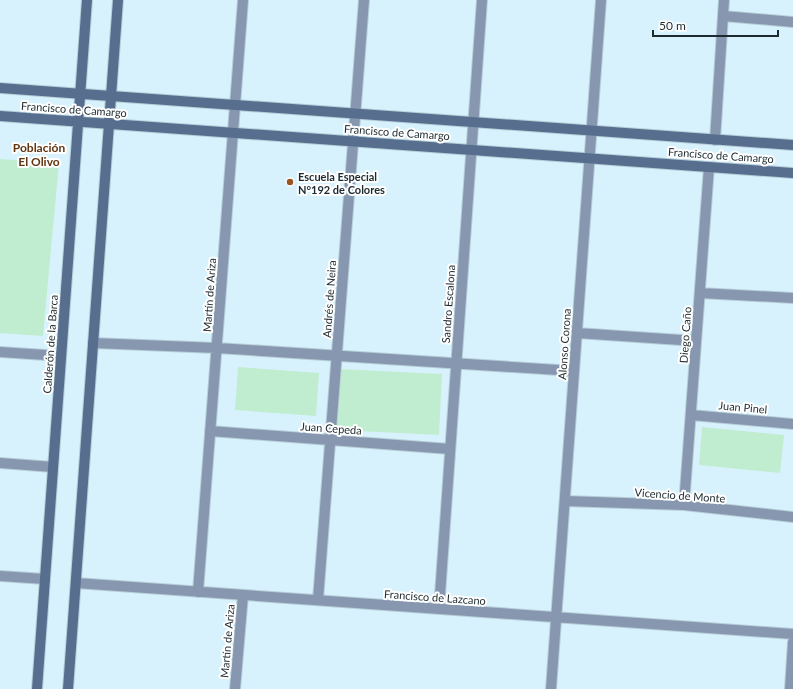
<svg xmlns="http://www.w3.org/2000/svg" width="793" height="689" font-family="Lato,sans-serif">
  <rect width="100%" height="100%" fill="#d8f2fd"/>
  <path fill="#c0edd0" d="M0,159L59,163L43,336L0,333Z
    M238,367L319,373L316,416L235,410Z
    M340,369L442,374L439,435L337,430Z
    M702,427L784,435L780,473L699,465Z"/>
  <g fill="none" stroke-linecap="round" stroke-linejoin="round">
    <g stroke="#b6ced8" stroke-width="12">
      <path id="street" d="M723,16L793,22
        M715,140L724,0
        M700,293L793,298
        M577,333L696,341
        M93,343L217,348L574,371
        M0,352L61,356
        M691,415L793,424
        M210,431L450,449
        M0,463L53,467
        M565,501L684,505L793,517
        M684,505L709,167
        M0,576L45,579
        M76,583L793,634
        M198,592L243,0
        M318,600L364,0
        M439,609L482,0
        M235,689L243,595
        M551,689L601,0
        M790,689L793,642"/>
    </g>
    <g stroke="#b6ced8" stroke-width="12">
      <path id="secondary" d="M0,88L793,145
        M0,116L793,173
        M37,689L87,0
        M68,689L118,0"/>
    </g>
    <use href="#street" stroke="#8797af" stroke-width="10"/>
    <use href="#secondary" stroke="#576e8f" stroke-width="10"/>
  </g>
  <circle fill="#985722" stroke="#fff" stroke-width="1.5" cx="290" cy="182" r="4"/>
  <g text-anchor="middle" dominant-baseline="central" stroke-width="4" stroke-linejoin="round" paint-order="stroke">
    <g font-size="11" fill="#1c292e" stroke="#fff">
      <text transform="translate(74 109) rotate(4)">Francisco de Camargo</text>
      <text transform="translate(397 132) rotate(4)">Francisco de Camargo</text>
      <text transform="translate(721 155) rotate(4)">Francisco de Camargo</text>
      <text transform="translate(209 295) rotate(-86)">Martín de Ariza</text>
      <text transform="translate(329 299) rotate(-86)">Andrés de Neira</text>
      <text transform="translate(448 304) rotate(-86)">Sandro Escalona</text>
      <text transform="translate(685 335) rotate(-86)">Diego Caño</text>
      <text transform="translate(50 344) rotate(-86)">Calderón de la Barca</text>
      <text transform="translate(564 344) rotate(-86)">Alonso Corona</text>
      <text transform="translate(743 407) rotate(5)">Juan Pinel</text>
      <text transform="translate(331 428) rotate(4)">Juan Cepeda</text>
      <text transform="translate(680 495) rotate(4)">Vicencio de Monte</text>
      <text transform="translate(435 597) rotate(4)">Francisco de Lazcano</text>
      <text transform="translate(227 641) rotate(-85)">Martín de Ariza</text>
    </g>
    <g font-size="11" font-weight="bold" fill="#1c292e" stroke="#fff" text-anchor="start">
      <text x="298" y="176">Escuela Especial<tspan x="298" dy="13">N°192 de Colores</tspan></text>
    </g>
    <g font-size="12" font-weight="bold" fill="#613510" stroke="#fff">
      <text x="39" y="147">Población<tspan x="39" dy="14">El Olivo</tspan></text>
    </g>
  </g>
  <path d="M653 30v6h125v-6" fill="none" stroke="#1c292e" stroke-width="2"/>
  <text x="659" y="30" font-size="12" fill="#1c292e" stroke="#ffffff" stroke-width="3" paint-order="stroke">50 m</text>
</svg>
